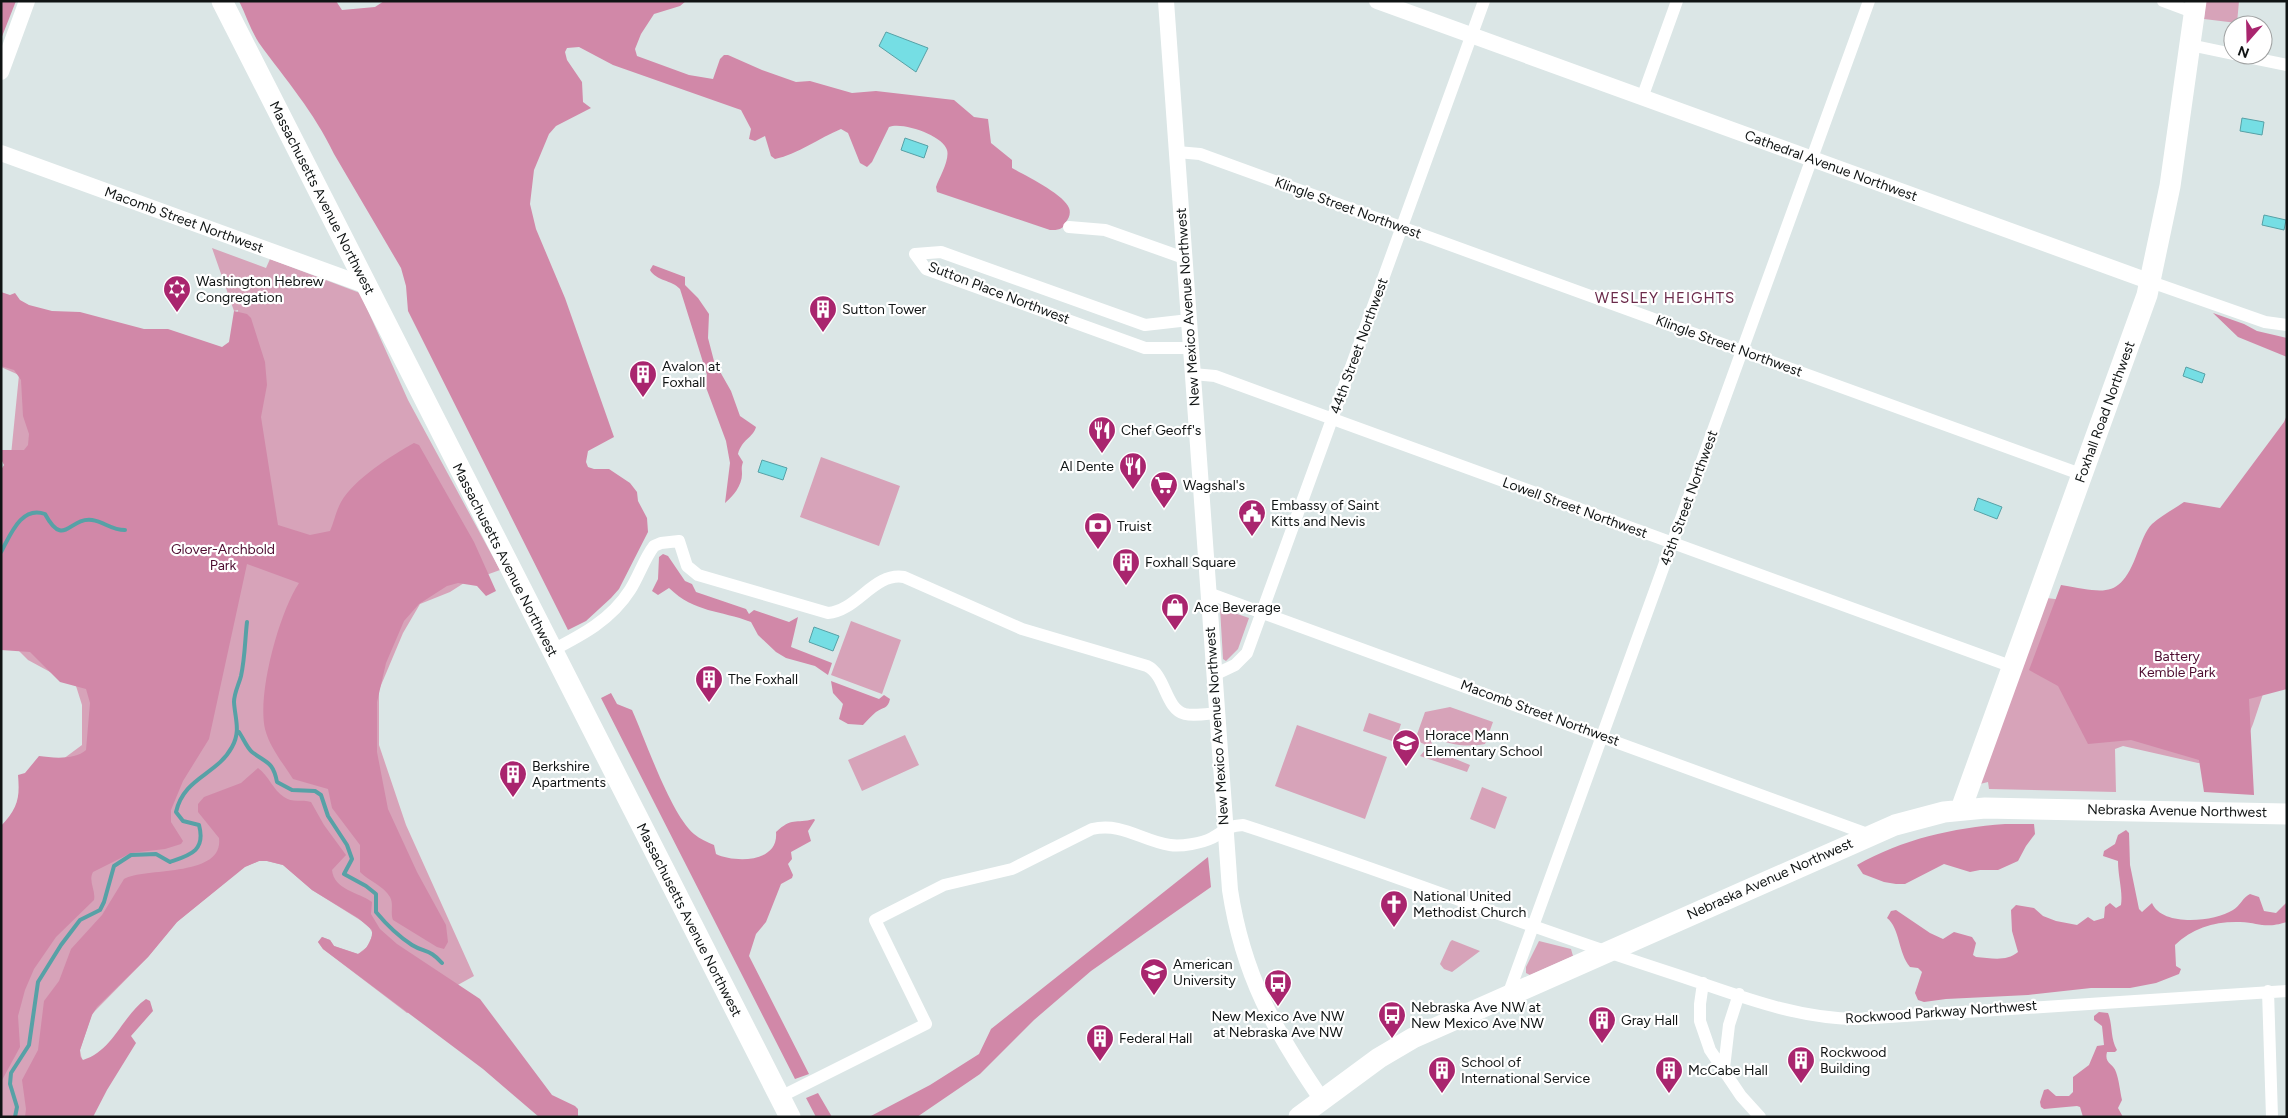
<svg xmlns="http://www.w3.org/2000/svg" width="2288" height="1118" font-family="Figtree,sans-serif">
  <rect width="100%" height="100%" fill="#dbe6e6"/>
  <path fill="#d7a3b9" d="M2206,1H2239L2237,23L2204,19Z
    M212,248L266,268L270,259L360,293L408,400L500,570L464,583L450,592L420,604L403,633L379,690V745L406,825L474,976L407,1013L323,949L318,942L322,937L330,940L334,946L358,954L367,947L373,934L368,925L312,890L283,865L267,861H259L244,867L177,922L148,957L92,1014L80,1050L93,1117H1V828L55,765L82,745V705L76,686L28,660L8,640V485L19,375L1,367V307L228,360L238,310L234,311Z
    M821,457L900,486L879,546L800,517Z
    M2047,598L2101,605L2266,685L2253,724L2238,760L2198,763L2123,746L2115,749L2116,792L1989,789L1988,782L1976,785Z
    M1220,608L1249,618L1238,649L1226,661L1223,659Z
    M851,621L901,640L882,694L831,675Z
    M1450,707L1493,722L1485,744C1464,748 1450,744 1430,737V739L1434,748L1441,751V753L1470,765L1467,772L1420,756L1425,750L1424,744L1415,740L1425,712Z
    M1369,713L1401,724L1395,742L1363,731Z
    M1297,725L1387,757L1365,819L1275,786Z
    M905,735L919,765L862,791L848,760Z
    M1482,787L1507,797L1495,829L1470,819Z
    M1452,940L1480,951L1452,972L1444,969L1440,964L1450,942Z
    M1539,941L1571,949L1573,956L1530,975L1526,973V967Z"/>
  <path fill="#d188a8" d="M1,1H16L1,39Z
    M239,1H336L342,10L375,7L384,1H686L680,6L654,14L641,34L635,49L637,56L689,75L713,79L720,59L724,55H728L762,70L796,82L810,81L852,93L876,91L954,100L974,117L988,119L991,143L1012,160V168C1025,175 1065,195 1069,208C1071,213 1069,218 1066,222C1063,230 1058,230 1050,230L937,192L936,187C939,178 950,160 947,150C944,136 902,121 889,127L872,162L867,167L860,163L848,133L841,129C819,138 798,154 775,159L771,156L765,136L755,141L749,139L751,129L741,110L613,65L579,47L567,48L565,52L567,60L582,82L583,102L591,108L556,126L549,134L534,170L530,204L536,229L565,298L614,437L588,451L586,462L588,467L594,469H609L630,483L637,492L638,501L647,518L648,532L619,589L611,598L586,621L568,630L408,311L406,286L401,268L334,154C314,112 286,80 259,43C251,31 246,15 239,1Z
    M653,265L685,277V285L698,298L709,314L708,338L714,361L731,391L740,416L756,427C753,438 742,439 738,454L743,462C741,468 742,469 742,474C742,486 733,496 725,503L730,463L726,441L704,382L707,375L680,289C672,280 656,281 650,270Z
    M1,292L10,295L15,293L20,300L29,305L52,311L80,312L144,329H168L222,347L229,342L234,311L247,314L251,318L265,362L267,385L261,417L278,525L310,535L330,531C334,522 336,511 341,502C354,479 391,456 414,443L419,445L474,542L496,591L486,596L477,586L458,583L447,586L419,604L404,621L386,663L377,702V752L388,809L417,872L446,925L448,942L444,949L437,947L393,920C390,913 394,904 390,897C384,886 369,881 360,872V845L332,808L328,789L293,779C283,763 270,748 265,729C257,694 279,613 299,583L247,564L209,739L183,781L171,810V822L183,841L181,844L165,849L131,853L93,872C88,881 96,891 94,900L56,937L34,969L25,990L18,1016L20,1047L1,1082V826C18,808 20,798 18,775L25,773L39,756C53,758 75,760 86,750L90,703L86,689L60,682L30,652L1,650V470L4,465L1,459V450H24L28,445L29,434L23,416L21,380L14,370L1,366Z
    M2213,313L2244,324L2257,331L2287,338V357L2238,337Z
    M2287,415V689L2249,699L2254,795L2204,792L2199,760L2131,740L2088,744L2058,686L2029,670L2061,585C2105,592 2120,601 2138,551C2142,542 2145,531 2152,524C2161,516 2174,509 2184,502L2220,508L2284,422Z
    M663,554L668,556L685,581L692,584L696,592L746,609L749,614L754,610L789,622L798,617L791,647L832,663L828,675L815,666L786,658L776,652L758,635L751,622C720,610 695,613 669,588L658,595L652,591L658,579L659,557Z
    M831,681L879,699L884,695L890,699C888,709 883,707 876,712C871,716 867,721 863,725L848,724L839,719L843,704L833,693Z
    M611,693L617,704L632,710C646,741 670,813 694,834C700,839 707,842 714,845L716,854C735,863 779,863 776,832C792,817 795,824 814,819L815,820L808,831L811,841L791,852L792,859L788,864L793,875L792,878L781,884L766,922L756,934L749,956L809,1074L795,1079L601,698Z
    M258,768C269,776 273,790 284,797C292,803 302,799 311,802L324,825L346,855L332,870C334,890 358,892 372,902L371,914L380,929L397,944L480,999L552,1095L575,1106L578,1109V1117H539L483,1069L323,949L318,942L322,937L330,940L334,946L358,954C367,950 373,939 372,930L358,918L312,890L283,865L267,861H259L245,867L177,922L148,957L97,1007L92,1015L80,1050V1056L83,1060C113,1051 122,1016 146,999L150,1001L153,1011L131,1036L136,1043L107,1090L93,1117H25L26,1109L22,1080L38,1050L44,1001L59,981L71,949L102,915L124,879C145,867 224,878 219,838L198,812V804L204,797L241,783Z
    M2005,824H2034L2035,834L2026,846L2018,861L1998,870H1980L1970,872L1944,864L1905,884H1896L1884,882L1863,874L1857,865C1903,839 1952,828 2005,824Z
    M2126,830L2129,833L2130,865L2139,909L2142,912L2152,903C2162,927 2214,922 2233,910C2240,906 2243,897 2250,894L2259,897L2264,911L2276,913L2287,902V922C2264,929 2261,923 2240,922C2216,921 2192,928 2175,945L2176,966L2181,969L2179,974L2156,983L2130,988H2091L2028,995L1946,999L1924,1002L1918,1000L1915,993L1922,972L1918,968L1910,967C1898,953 1900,928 1887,918L1891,911L1896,910L1930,933L1943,939L1954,932L1972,937L1976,943L1973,955L1976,957C1991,958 2006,962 2018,952L2012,931L2011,910L2016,905L2034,908L2043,916L2056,921L2077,925L2088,917L2094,921L2104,918L2105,907L2110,903L2116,908L2121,905C2123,891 2118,877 2118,861L2103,856L2104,851L2115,844L2118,835Z
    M1208,857L1211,887L1091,971L1034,1020L980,1074L917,1117H869L930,1085L979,1054L991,1029Z
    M2099,1012L2108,1013C2113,1025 2110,1038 2117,1050L2115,1052H2107C2104,1064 2113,1063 2116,1072C2119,1080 2120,1091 2122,1100L2118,1108L2123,1117H2083L2080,1107L2077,1106L2044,1109L2041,1107L2040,1102L2044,1090L2048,1089L2056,1096H2069L2073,1092V1077L2089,1065L2097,1046L2104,1045L2102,1026L2094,1020V1016Z
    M818,1093L832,1117H816L806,1098Z"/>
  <path fill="#75dee4" stroke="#57a1a6" d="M886,32L928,48L916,72L879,46Z
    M2242,118L2264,122L2262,135L2240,131Z
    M905,138L928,146L924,158L901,150Z
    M2264,215L2286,220L2284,230L2262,225Z
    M2186,367L2205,374L2202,383L2183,376Z
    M762,460L787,468L783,480L758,472Z
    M1978,498L2002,507L1997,519L1974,510Z
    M814,627L839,636L833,651L809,642Z"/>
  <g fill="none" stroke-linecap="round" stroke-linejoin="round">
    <path stroke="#57a1a6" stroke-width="4" d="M1,552C10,536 21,505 45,514C64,549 69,517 92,520C105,522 111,530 125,530
      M239,732C243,738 247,748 252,752C266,763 273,761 277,782L292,790L315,791L321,795L328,816L347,845L352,859L344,874L366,886L376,894V912C386,924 398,936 412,945C425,953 430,949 442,963
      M15,1117L17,1107L10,1084L11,1073L29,1045L38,982L61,945L80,920L100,910L104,902L114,866L131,855L156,854L170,862C190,855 206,851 199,825L183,821L176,812C184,777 217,775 232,747C241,731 235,719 234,702C234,693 239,684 241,676C245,658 245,639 247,622"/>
    <path stroke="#fff" stroke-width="12" d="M2163,1L2195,13
      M2190,45L2233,54
      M2238,55L2287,65
      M1642,98L1677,1
      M1177,152L1200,154L2083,475
      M1069,227L1105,230L1184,258
      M915,254L926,269L1145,348H1191
      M915,254L941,252L1145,325L1189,320
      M2151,282L2265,322L2287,325
      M1193,374L1215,376L2013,667
      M1208,593L1870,835
      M551,651C582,635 611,620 630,590C639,576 644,559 654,546L661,543L679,541L687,566L698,575L828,613C857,611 874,572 904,577L1022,629L1147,666C1166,675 1165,709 1185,714C1194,716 1206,714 1216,713
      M1214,675L1235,665L1247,653L1484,1
      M1703,983L1700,1004V1021L1710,1050L1741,1096L1760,1117
      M2268,991L2272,1117
      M1508,995L1869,1
      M1724,1068L1729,1025L1739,994
      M780,1097L926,1024L875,920L944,885L1012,869L1092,829C1122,822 1142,841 1170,845C1181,847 1202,843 1212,838C1225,831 1226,826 1243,825C1385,871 1525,926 1668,972C1730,992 1792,1019 1858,1019L2287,991"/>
    <path stroke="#fff" stroke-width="16" d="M1166,1L1230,890C1243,975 1274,1030 1322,1100
      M1377,1L2151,282
      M1,72L27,1
      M1,153L367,286"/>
    <path stroke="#fff" stroke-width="21" d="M222,1L790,1117
      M1961,809L2147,295L2170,186L2196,1
      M1299,1117L1379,1058L1413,1038L1895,825L1944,812L1985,808L2287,814"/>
  </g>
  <defs>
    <g id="synagogue-pin" transform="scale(1.4375)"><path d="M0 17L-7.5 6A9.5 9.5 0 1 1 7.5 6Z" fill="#a9256e" stroke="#fff"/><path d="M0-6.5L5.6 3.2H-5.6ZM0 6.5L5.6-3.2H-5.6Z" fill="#fff"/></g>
    <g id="building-pin" transform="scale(1.4375)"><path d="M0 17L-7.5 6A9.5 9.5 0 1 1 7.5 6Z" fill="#a9256e" stroke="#fff"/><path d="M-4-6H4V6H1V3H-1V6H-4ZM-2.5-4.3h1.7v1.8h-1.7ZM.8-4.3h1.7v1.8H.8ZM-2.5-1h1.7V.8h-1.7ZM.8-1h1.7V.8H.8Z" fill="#fff"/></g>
    <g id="restaurant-pin" transform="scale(1.4375)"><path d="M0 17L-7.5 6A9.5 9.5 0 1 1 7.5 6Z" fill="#a9256e" stroke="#fff"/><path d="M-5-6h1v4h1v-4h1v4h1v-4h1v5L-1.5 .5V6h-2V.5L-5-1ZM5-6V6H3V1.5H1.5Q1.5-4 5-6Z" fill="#fff"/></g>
    <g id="supermarket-pin" transform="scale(1.4375)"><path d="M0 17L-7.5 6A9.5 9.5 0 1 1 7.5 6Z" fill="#a9256e" stroke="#fff"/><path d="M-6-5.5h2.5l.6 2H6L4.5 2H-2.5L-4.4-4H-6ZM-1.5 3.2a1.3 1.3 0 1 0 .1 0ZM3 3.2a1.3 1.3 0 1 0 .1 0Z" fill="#fff"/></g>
    <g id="civic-pin" transform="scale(1.4375)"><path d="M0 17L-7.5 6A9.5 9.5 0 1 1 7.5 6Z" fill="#a9256e" stroke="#fff"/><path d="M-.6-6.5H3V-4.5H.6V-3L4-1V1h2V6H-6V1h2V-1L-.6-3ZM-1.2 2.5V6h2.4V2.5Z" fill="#fff"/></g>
    <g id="bank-pin" transform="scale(1.4375)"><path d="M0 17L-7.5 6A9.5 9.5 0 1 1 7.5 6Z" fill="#a9256e" stroke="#fff"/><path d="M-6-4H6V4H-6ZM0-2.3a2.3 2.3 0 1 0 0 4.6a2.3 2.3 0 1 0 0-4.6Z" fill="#fff"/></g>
    <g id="shop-pin" transform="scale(1.4375)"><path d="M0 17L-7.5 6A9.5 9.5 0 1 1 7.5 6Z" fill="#a9256e" stroke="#fff"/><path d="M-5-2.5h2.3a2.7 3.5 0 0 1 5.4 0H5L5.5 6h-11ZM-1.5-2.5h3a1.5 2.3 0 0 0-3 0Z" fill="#fff"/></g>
    <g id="school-pin" transform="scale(1.4375)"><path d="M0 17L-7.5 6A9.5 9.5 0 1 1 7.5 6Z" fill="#a9256e" stroke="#fff"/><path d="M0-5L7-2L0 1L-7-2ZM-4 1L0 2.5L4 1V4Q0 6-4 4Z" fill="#fff"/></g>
    <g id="church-pin" transform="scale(1.4375)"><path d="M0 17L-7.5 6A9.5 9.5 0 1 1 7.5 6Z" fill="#a9256e" stroke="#fff"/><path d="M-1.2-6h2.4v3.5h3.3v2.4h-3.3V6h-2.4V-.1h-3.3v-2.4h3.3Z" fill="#fff"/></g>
    <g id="university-pin" transform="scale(1.4375)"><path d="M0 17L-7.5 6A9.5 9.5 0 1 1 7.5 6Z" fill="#a9256e" stroke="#fff"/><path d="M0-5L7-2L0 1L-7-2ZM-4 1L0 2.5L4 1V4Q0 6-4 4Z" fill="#fff"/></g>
    <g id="bus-pin" transform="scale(1.4375)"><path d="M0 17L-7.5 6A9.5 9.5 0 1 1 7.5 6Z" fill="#a9256e" stroke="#fff"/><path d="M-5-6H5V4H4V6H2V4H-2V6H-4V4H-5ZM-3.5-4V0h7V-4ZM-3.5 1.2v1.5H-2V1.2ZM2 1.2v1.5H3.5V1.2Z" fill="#fff"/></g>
  </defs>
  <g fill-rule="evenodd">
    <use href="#synagogue-pin" x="177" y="289"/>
    <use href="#building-pin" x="823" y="309"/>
    <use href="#building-pin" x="643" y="374"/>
    <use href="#restaurant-pin" x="1102" y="430"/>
    <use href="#restaurant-pin" x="1133" y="466"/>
    <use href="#supermarket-pin" x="1164" y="485"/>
    <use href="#civic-pin" x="1252" y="513"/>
    <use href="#bank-pin" x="1098" y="526"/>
    <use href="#building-pin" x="1126" y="562"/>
    <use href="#shop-pin" x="1175" y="607"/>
    <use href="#building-pin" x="709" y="679"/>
    <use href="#school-pin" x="1406" y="743"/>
    <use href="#building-pin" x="513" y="774"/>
    <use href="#church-pin" x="1394" y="904"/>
    <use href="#university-pin" x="1154" y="972"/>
    <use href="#bus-pin" x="1278" y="983"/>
    <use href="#bus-pin" x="1392" y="1015"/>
    <use href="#building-pin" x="1602" y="1020"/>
    <use href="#building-pin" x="1100" y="1038"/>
    <use href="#building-pin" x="1801" y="1060"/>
    <use href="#building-pin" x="1442" y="1070"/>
    <use href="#building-pin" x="1669" y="1070"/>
  </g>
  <g text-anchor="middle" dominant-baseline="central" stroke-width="4.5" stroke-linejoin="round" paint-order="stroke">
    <g font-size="14" fill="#101414" stroke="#fff">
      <text transform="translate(1831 166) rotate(20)">Cathedral Avenue Northwest</text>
      <text transform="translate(322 198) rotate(63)">Massachusetts Avenue Northwest</text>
      <text transform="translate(1348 208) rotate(20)">Klingle Street Northwest</text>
      <text transform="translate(184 220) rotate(20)">Macomb Street Northwest</text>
      <text transform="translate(999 293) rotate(21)">Sutton Place Northwest</text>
      <text transform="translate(1188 307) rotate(-94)">New Mexico Avenue Northwest</text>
      <text transform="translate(1359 346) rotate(-70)">44th Street Northwest</text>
      <text transform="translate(1729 346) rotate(20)">Klingle Street Northwest</text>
      <text transform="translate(2105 412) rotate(-70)">Foxhall Road Northwest</text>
      <text transform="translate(1689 498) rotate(-70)">45th Street Northwest</text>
      <text transform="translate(1575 508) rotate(20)">Lowell Street Northwest</text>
      <text transform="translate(505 560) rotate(63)">Massachusetts Avenue Northwest</text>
      <text transform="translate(1540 713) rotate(20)">Macomb Street Northwest</text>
      <text transform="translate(1217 726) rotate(-94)">New Mexico Avenue Northwest</text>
      <text transform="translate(2177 811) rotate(1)">Nebraska Avenue Northwest</text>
      <text transform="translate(1770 879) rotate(-24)">Nebraska Avenue Northwest</text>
      <text transform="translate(689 920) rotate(63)">Massachusetts Avenue Northwest</text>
      <text transform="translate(1941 1012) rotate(-4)">Rockwood Parkway Northwest</text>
    </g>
    <g font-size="14" fill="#101414" stroke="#fff" text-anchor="start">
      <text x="196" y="281">Washington Hebrew<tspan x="196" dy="16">Congregation</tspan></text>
      <text x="842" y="309">Sutton Tower</text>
      <text x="662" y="366">Avalon at<tspan x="662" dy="16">Foxhall</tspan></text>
      <text x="1121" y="430">Chef Geoff's</text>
      <text x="1114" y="466" text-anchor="end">Al Dente</text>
      <text x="1183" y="485">Wagshal's</text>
      <text x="1271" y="505">Embassy of Saint<tspan x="1271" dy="16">Kitts and Nevis</tspan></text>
      <text x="1117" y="526">Truist</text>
      <text x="1145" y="562">Foxhall Square</text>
      <text x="1194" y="607">Ace Beverage</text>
      <text x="728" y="679">The Foxhall</text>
      <text x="1425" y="735">Horace Mann<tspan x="1425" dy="16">Elementary School</tspan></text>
      <text x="532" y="766">Berkshire<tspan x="532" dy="16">Apartments</tspan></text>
      <text x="1413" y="896">National United<tspan x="1413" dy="16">Methodist Church</tspan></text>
      <text x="1173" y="964">American<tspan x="1173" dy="16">University</tspan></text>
      <text x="1411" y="1007">Nebraska Ave NW at<tspan x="1411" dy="16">New Mexico Ave NW</tspan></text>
      <text x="1278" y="1016" text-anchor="middle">New Mexico Ave NW<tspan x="1278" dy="16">at Nebraska Ave NW</tspan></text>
      <text x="1621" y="1020">Gray Hall</text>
      <text x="1119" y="1038">Federal Hall</text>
      <text x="1820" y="1052">Rockwood<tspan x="1820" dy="16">Building</tspan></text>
      <text x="1461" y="1062">School of<tspan x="1461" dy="16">International Service</tspan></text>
      <text x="1688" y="1070">McCabe Hall</text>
    </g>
    <g font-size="14" fill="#4e0d31" stroke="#fff">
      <text x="223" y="549">Glover-Archbold<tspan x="223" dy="16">Park</tspan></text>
      <text x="2177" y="656">Battery<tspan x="2177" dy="16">Kemble Park</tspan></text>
    </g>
    <g font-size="15" letter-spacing="1" fill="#6b2a4a" stroke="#fff">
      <text x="1665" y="298">WESLEY HEIGHTS</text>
    </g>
  </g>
  <rect width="2288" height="1118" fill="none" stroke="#101414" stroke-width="5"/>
  <g transform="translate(2248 40) rotate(200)"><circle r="24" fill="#ffffff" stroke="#9fa1a1"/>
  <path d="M0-4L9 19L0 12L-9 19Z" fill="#a9256e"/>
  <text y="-8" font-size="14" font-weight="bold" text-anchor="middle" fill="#101414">N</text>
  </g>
</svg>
